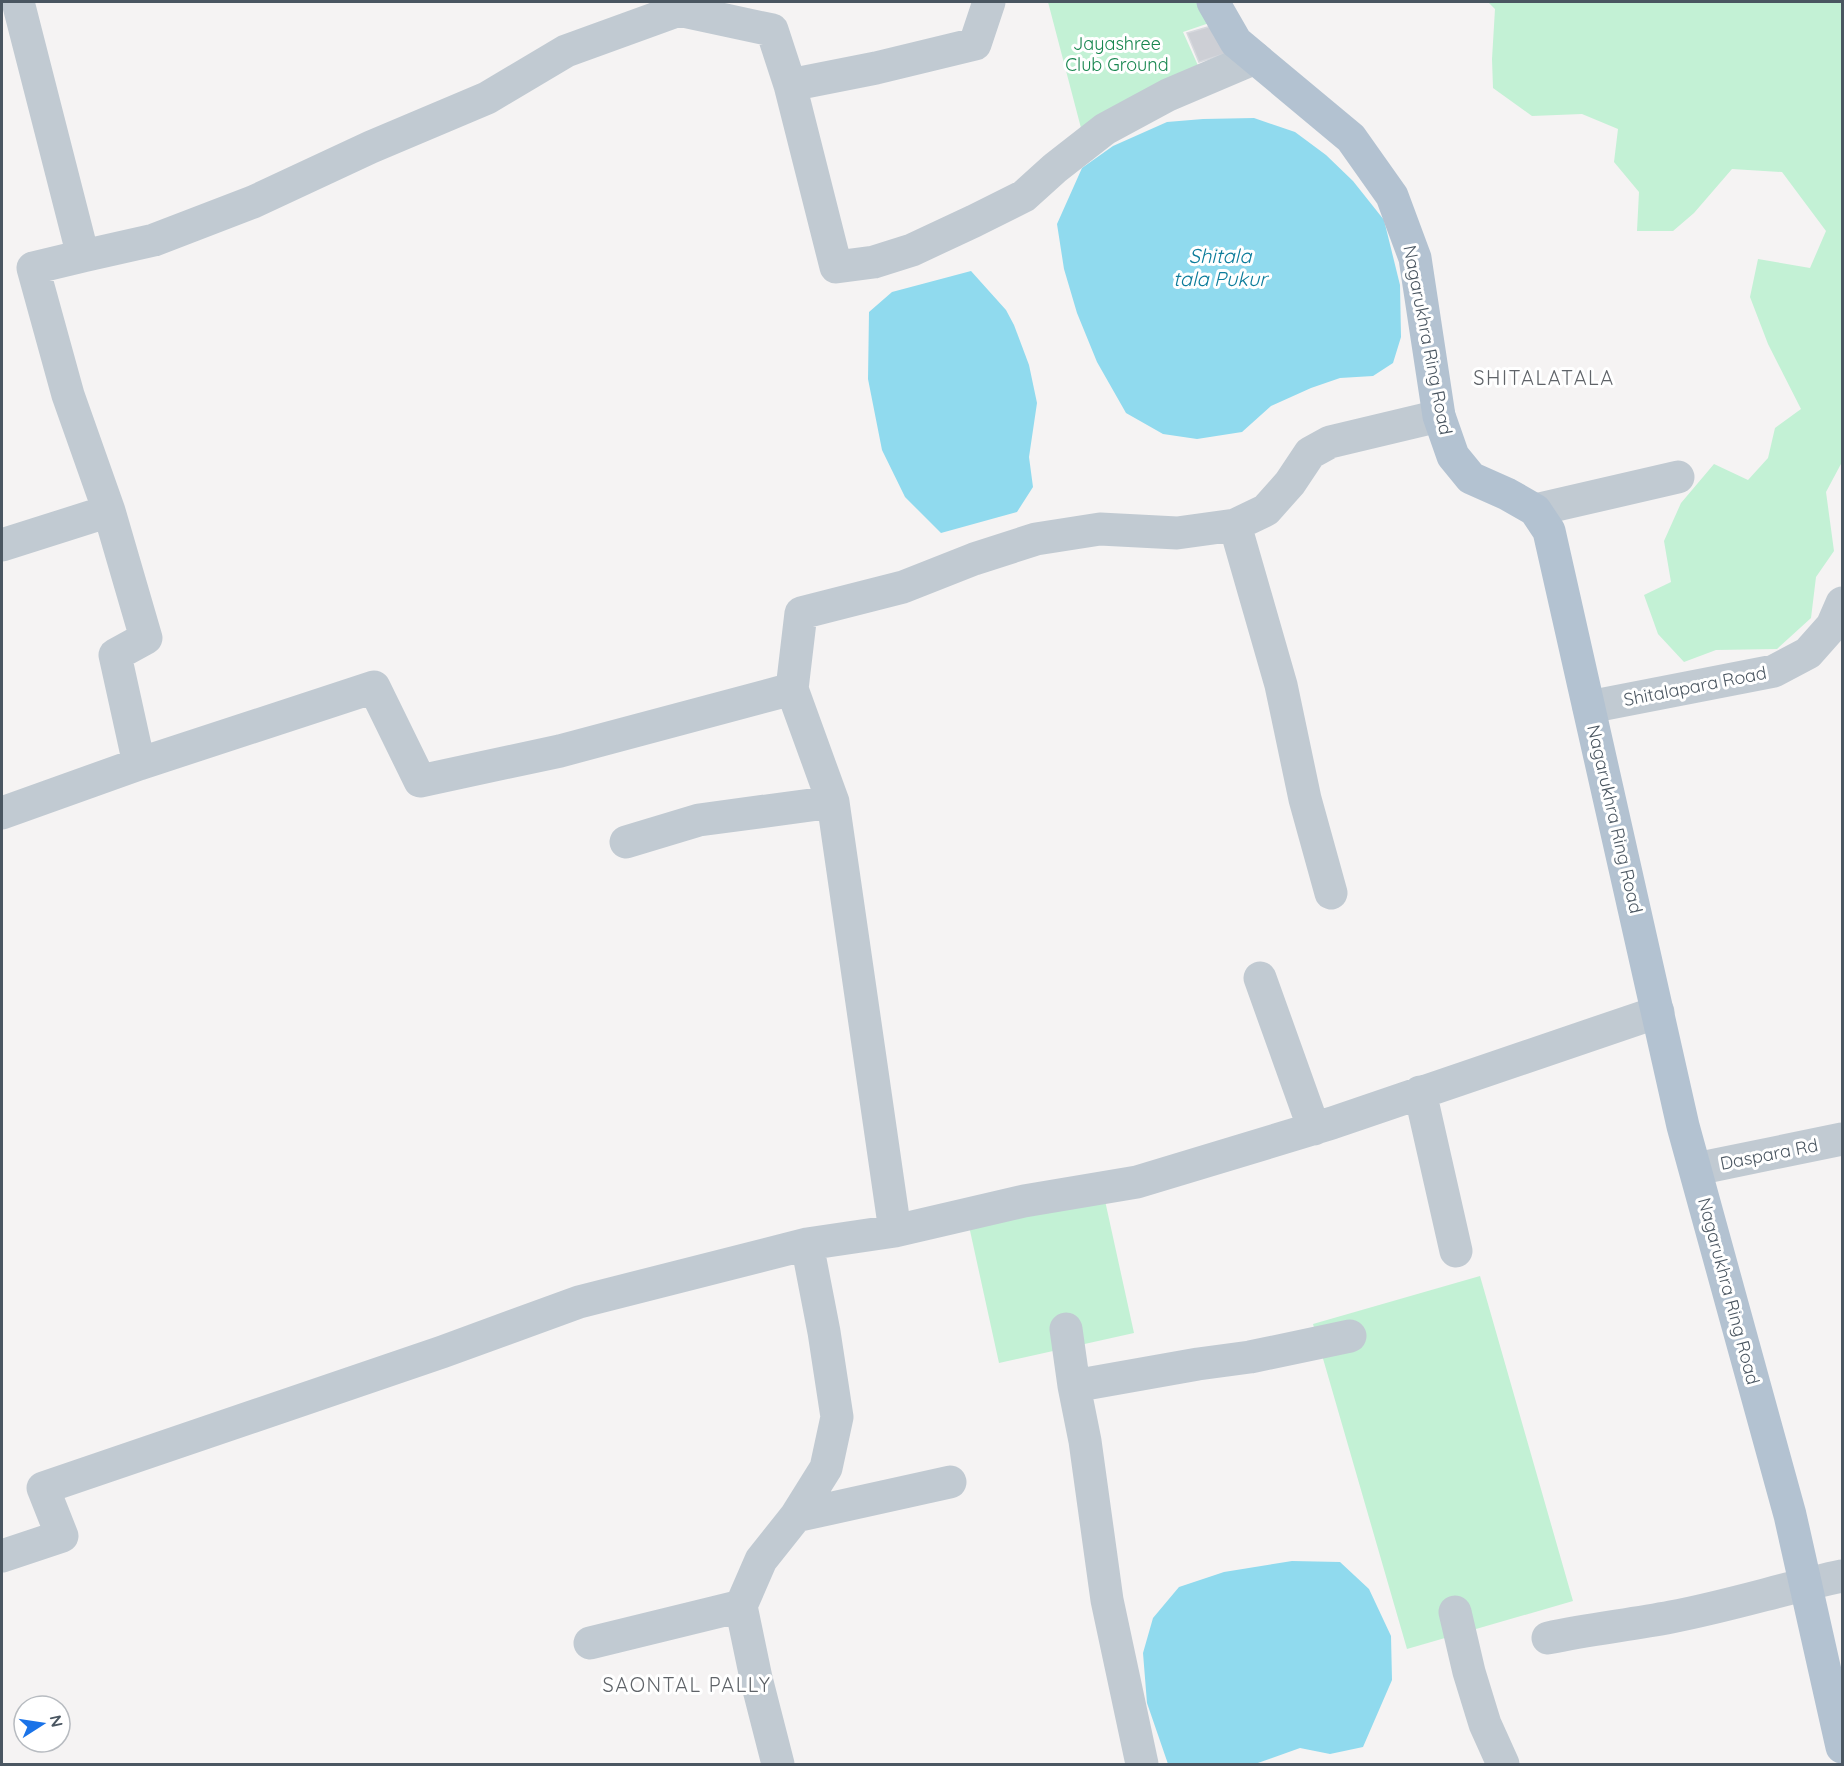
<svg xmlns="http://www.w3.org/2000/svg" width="1844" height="1766" font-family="Quicksand,sans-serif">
  <rect width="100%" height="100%" fill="#f5f3f3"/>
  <path fill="#c3f1d5" d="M1048,2H1205L1215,21L1183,32L1200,70L1081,128Z
    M1488,2H1842V462L1826,492L1834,551L1816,577L1811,618L1777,649L1716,650L1684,662L1658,634L1644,595L1671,582L1664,541L1681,503L1714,464L1748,480L1768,458L1775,428L1801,409L1768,344L1750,297L1758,259L1810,268L1826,231L1782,172L1732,169L1694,213L1673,231H1637L1639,192L1614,162L1618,129L1582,114L1532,116L1493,88L1492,59L1495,9Z
    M1104,1196L1134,1333L999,1363L969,1226Z
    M1480,1276L1573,1601L1407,1649L1313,1324Z"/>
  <path fill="#90daee" d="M1254,118L1295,132L1326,155L1353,181L1384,220L1400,285L1401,337L1393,363L1373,376L1340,378L1311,388L1271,406L1242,432L1197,439L1163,434L1126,413L1097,362L1077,313L1064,269L1057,224L1082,168L1113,146L1167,122L1203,119Z
    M971,271L1006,310L1014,325L1029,365L1037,403L1029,457L1033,487L1017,512L941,533L905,497L882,450L868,379L869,312L892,292Z
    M1292,1561L1340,1562L1369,1589L1391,1636L1392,1680L1363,1747L1330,1754L1300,1748L1255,1764H1168L1147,1703L1143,1653L1153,1618L1179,1587L1224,1572Z"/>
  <path fill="#cdcfd5" stroke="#d7d9de" stroke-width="1.5" d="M1222,23L1237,50L1199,62L1187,33Z"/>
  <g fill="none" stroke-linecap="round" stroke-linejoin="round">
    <path stroke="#c1cad2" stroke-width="33" d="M678,2L679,10L772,30L790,85L876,68L975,44L989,2
      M790,85L836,267L874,262L912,250L974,221L1024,196L1055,168L1105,129L1168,95L1255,58
      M83,256L154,240L253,202L371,147L487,98L566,51L679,10
      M1535,510L1678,477
      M109,511L146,638L115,655L139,764
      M1235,525L1281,685L1305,799L1331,893
      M2,545L109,511L68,395L33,268L83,256L18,2
      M792,689L833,802L895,1231
      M1589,707L1774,671L1808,653L1832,626L1842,603
      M2,813L139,764L374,687L420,781L560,751L792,689L801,613L903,587L974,559L1036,539L1100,529L1177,533L1235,525L1266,510L1290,483L1310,453L1330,442L1439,416
      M626,842L699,820L833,802
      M1260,978L1314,1129
      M1420,1092L1456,1251
      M1696,1169L1842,1139
      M1066,1329L1074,1386
      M796,1516L950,1482
      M2,1556L62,1536L43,1488L442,1352L579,1302L807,1244L895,1231L1024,1201L1137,1182L1332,1123L1658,1012
      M1455,1612L1469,1672L1485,1724L1503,1764
      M1548,1638C1589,1629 1630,1625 1671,1617C1729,1606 1785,1588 1842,1576
      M590,1643L741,1606
      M778,1764L756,1678L741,1606L761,1560L796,1516L826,1468L837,1417L824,1332L807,1244
      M1142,1764L1107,1600L1085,1441L1074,1386L1198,1364L1250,1357L1350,1336"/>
    <path stroke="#b3c2d1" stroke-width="33" d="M1213,2L1236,42L1351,138L1392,196L1415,258L1439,416L1453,456L1471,478L1507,494L1535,510L1549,531L1683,1126L1790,1515L1842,1747"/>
  </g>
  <g text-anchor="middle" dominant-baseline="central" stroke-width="6" stroke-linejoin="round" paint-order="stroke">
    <g font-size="18" fill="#17864f" stroke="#fff">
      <text x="1117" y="43">Jayashree<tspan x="1117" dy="21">Club Ground</tspan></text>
    </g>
    <g font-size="18" fill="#4a5661" stroke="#fff">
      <text transform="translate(1428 340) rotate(79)">Nagarukhra Ring Road</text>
      <text transform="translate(1695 686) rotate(-11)">Shitalapara Road</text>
      <text transform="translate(1615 819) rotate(77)">Nagarukhra Ring Road</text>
      <text transform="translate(1769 1154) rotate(-11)">Daspara Rd</text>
      <text transform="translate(1729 1291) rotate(75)">Nagarukhra Ring Road</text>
    </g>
    <g font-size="20" font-style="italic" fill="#0c7c9b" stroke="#fff">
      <text x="1220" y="255">Shitala<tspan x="1220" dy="23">tala Pukur</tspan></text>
    </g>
    <g font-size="20" letter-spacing="1.5" fill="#5f6368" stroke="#fff">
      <text x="1544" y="377">SHITALATALA</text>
      <text x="687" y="1684">SAONTAL PALLY</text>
    </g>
  </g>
  <rect width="1844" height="1766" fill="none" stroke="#4a5661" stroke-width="6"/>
  <g transform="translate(42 1724) rotate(78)"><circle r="28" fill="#ffffff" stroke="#b7bbc0" stroke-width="1.5"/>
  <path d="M0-4.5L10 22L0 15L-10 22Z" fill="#1a73e8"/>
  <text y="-9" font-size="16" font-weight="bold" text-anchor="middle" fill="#4a5661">N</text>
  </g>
</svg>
